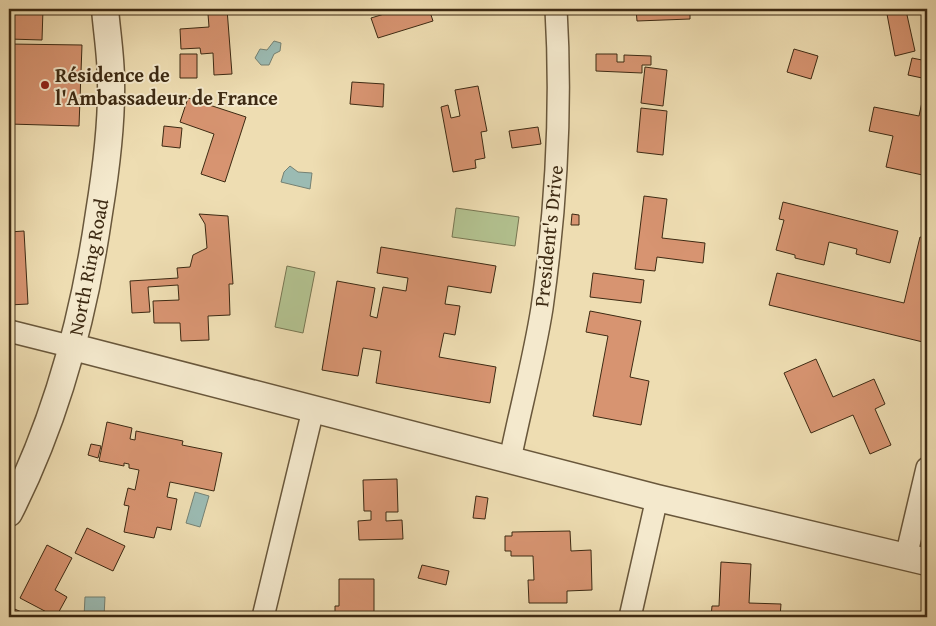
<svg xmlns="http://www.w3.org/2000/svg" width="936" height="626" font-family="'Gentium Book Plus',serif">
  <rect width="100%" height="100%" fill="#eeddb2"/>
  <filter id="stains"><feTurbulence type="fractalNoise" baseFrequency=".004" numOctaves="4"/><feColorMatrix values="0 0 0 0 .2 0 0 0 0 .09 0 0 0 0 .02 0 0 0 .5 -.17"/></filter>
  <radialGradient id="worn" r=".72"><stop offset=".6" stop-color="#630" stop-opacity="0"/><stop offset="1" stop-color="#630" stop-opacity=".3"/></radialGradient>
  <path fill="#b3c290" stroke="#787652" d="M456,208L519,217L515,246L452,237Z
    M287,266L315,272L303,333L275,327Z"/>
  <path fill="#9bbbb3" stroke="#758173" d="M274,41L281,43L280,51L274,54L269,65H261L255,58L260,49L267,50Z
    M290,166L298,172L312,173L310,189L281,182L284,172Z
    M195,492L209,496L200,527L186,523Z
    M85,597H105L104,617H84Z"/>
  <path fill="#d79471" stroke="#3d2a13" d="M9,9H43L42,40L9,39Z
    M204,9H227L232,74L214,75L213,53L201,54L200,48L181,49L180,29L209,27L208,14H205Z
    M393,9H429L433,21L378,38L371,18L394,11Z
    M636,9H690V19L637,21Z
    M886,9H908L907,15L915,51L895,56Z
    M9,44L82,45L79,126L9,124Z
    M794,49L818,56L811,79L787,72Z
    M180,54H197V78H180Z
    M596,54H617V62H624V55L651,56V65H642V73L596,71Z
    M912,58L927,61V79L908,75Z
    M645,67L667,70L663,106L641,103Z
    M352,82L384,84L383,107L350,104Z
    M478,86L487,131L481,132L485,158L475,160L476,168L453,172L441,107L448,105L451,118L460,116L455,90Z
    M925,88L927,89V176L886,167L893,136L869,131L874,107L919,116Z
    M188,98L246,117L225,182L201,174L214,134L180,122Z
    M641,108L667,111L663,155L637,152Z
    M164,126L182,128L180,148L162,146Z
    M538,127L541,144L512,148L509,131Z
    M644,196L667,199L662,238L705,243L703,263L657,257L655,271L635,269Z
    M783,202L898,231L890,263L856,254L857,249L829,242L824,265L795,258V255L776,250L784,220L779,219Z
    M199,214L228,216L233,284H229L230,315L208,316L209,340L181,341L180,323H154L153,301L179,300L178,285L148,287L150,312L132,313L130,281L178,278L177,268L190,267L193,255L207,248L205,224Z
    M572,214L579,215V225H571Z
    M24,231L28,304L9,305V232Z
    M920,237L927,238V343L769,305L777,273L904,303Z
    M381,247L496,266L491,293L448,286L445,304L460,306L455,335L444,333L439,357L496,367L490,403L376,383L381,351L363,348L358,376L322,370L337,281L375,288L370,316L377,318L383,287L406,291L408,278L377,273Z
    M593,273L644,280L641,303L590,297Z
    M590,311L641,321L630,377L649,381L641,425L593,416L608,336L586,332Z
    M816,359L833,397L874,379L885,404L875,409L891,445L870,454L853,415L811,433L784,373Z
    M107,422L132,428L130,439L135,440L136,431L183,441L182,445L222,453L214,491L170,482L167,497L177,499L171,530L157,527L154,538L124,532L129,506L124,505L128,488L135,490L139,470L129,468V464L124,463V466L99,461Z
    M91,444L101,446L98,458L88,455Z
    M397,479L398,512H386V521L402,520L403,539L359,540L358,521L371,520V511H364L363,480Z
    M476,496L488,498L485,519L473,518Z
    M87,528L125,546L113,571L75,553Z
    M570,531L571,551L591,550L592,590L567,591V603H529L528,580H534L533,556H511V551H505V536H512V532Z
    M47,545L72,558L55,590L67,597L56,617L20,598Z
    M721,562L751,564L749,603L781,604L780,617H711L712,606H719Z
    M422,565L449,571L446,585L418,578Z
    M339,579H374V617H335V606H339Z
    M10,607L33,617H9Z"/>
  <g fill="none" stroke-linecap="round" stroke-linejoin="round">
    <g stroke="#69573b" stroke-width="24">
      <path id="minor" d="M9,331L73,347
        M510,460C520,410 534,359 542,308C556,209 562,108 556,9
        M906,557L927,468
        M263,617L313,410
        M630,617L657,498"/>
    </g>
    <g stroke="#69573b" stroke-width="29">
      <path id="tertiary" d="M73,347L657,498L927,562
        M9,513C57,419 84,317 99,213C106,170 112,125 111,81C111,57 107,33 105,9"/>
    </g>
    <use href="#minor" stroke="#f4e9cd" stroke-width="21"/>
    <use href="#tertiary" stroke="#f4e9cd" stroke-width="26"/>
  </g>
  <circle fill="#8f2418" stroke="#f4e9cd" stroke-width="2" cx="45" cy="85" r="5"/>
  <g text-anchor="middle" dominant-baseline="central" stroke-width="4" stroke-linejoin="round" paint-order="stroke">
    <g font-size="20" font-weight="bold" fill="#3d2a13" stroke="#f4e9cd" text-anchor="start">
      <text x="55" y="74">Résidence de<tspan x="55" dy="23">l'Ambassadeur de France</tspan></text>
    </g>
    <g font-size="20" fill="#3d2a13" stroke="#f4e9cd">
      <text transform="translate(548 236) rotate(-84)">President's Drive</text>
      <text transform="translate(88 267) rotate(-79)">North Ring Road</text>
    </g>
  </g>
  <rect width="936" height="626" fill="none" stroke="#eeddb2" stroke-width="30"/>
  <rect x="10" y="10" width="916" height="606" fill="none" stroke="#3d2a13" stroke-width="2.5"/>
  <rect x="15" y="15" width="906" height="596" fill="none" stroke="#3d2a13"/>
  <rect width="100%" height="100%" filter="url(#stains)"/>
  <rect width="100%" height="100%" fill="url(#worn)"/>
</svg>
